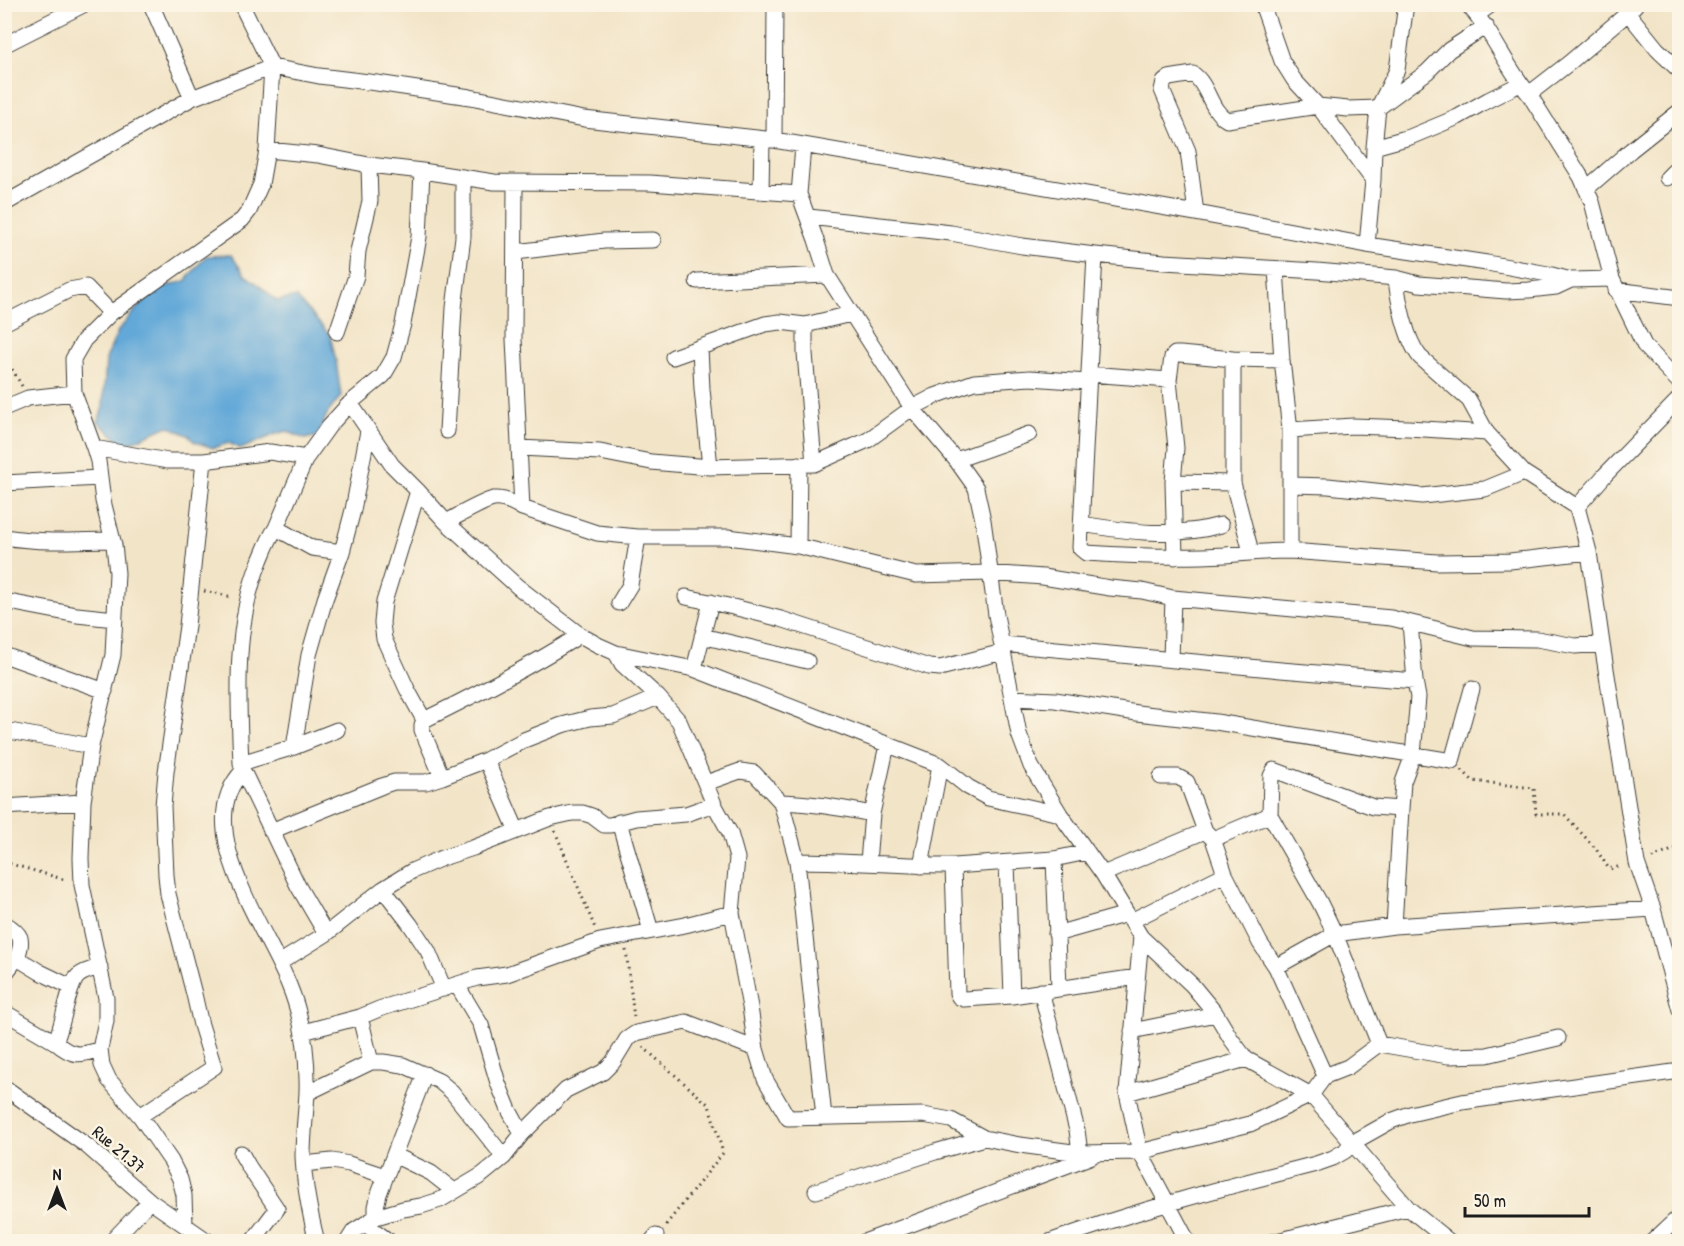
<svg xmlns="http://www.w3.org/2000/svg" width="1684" height="1246" font-family="'Patrick Hand',sans-serif">
  <rect width="100%" height="100%" fill="#fcf5e5"/>
  <filter id="ink" filterUnits="userSpaceOnUse"><feTurbulence type="fractalNoise" baseFrequency=".0167" numOctaves="2"/><feDisplacementMap in="SourceGraphic" scale="12" xChannelSelector="R" yChannelSelector="G"/><feConvolveMatrix kernelMatrix="1 2 1 2 8 2 1 2 1" color-interpolation-filters="sRGB"/></filter>
  <filter id="wash" filterUnits="userSpaceOnUse"><feTurbulence type="fractalNoise" baseFrequency=".008" numOctaves="4" result="noise"/><feDisplacementMap in="SourceGraphic" scale="24" xChannelSelector="R" yChannelSelector="G"/><feGaussianBlur stdDeviation="1.35" result="paint"/><feColorMatrix in="noise" values="0 0 0 0 0 0 0 0 0 0 0 0 0 0 0 0 0 1.4 0 .05"/><feComposite in="paint" operator="in"/></filter>
  <g filter="url(#wash)">
    <rect width="100%" height="100%" fill="#f2e4c7"/>
    <path fill="#62a8d8" stroke="#3f627a" stroke-width="1.5" d="M231,255L245,275L259,285L277,301L296,297L330,335L336,361L341,396L327,414L318,436L305,439L286,431L276,434L241,449L229,443L213,448L193,441L190,436L168,426L125,445L98,422L103,407L106,359L118,331L137,308L161,288L185,281L206,256Z"/>
  </g>
  <g filter="url(#ink)">
    <g fill="none" stroke-linecap="round" stroke-linejoin="round">
      <g stroke="#3c3a36" stroke-width="17">
        <path id="street" d="M151,4L192,98
          M1262,4L1282,61L1294,80L1318,106L1373,180L1367,245
          M1467,4C1493,31 1505,66 1529,94L1581,177L1592,202L1612,279L1644,345L1680,383
          M1628,13L1657,49L1680,71
          M1477,15L1492,4
          M4,45L85,4
          M1529,94L1569,63L1628,13L1636,4
          M774,140L775,4
          M803,146L799,194L816,240L827,275L912,408L956,460L976,488L983,520L996,615L1019,734L1031,766L1060,814L1103,874L1141,937L1192,985L1216,1014L1231,1039L1246,1059L1311,1095L1408,1208L1450,1242
          M1374,147L1410,137L1458,117L1488,100L1520,84
          M267,150L318,155L369,165L422,171L494,182L650,183L799,194
          M1667,178L1680,165
          M1373,180L1374,147L1378,108L1397,70L1406,4
          M515,183L514,339L522,508
          M1586,189L1631,150L1680,111
          M761,192L762,140
          M4,204L192,98L272,67L319,76L377,83L470,97L584,119L774,140L1196,213L1367,245L1487,263L1548,274L1571,280
          M1196,213L1188,151L1162,90L1164,82L1169,78L1193,74C1209,85 1209,110 1227,120L1318,106L1348,109L1378,108L1427,72L1449,50L1486,26
          M809,217L951,233L1022,246L1095,255L1164,262L1317,271L1396,278L1419,284L1506,291L1529,290L1556,287L1571,280L1612,279
          M516,252L604,241L653,240
          M1095,255L1080,548L1086,553C1132,556 1178,558 1225,555C1247,553 1268,551 1290,551L1437,562L1510,561L1589,552
          M1276,269L1282,360L1290,430V551
          M1396,278C1398,300 1406,340 1420,357L1469,400L1487,433L1524,473L1577,507L1589,552L1602,644L1637,863L1653,909L1680,1010
          M697,281L827,275
          M1616,290L1680,298
          M4,323L69,290L86,287L111,313
          M805,325V353L814,464
          M337,332L356,276L358,251L370,201L369,165
          M700,348L702,389L710,467
          M673,357L765,324L780,322L805,325L851,314
          M1233,359V483L1251,552
          M1089,374L1169,380
          M74,393L73,359L84,340L111,313L242,220L249,211L261,184L267,150L272,67L241,4
          M350,403L392,465L418,491L446,522C456,517 485,500 494,499C504,498 514,503 522,508L597,533L638,537H728L798,546L916,575L989,573L1043,577L1110,588L1142,591L1173,598L1391,618L1473,638L1537,639L1575,646L1602,644
          M4,408L28,398L74,393L94,448L168,461H204L270,452L306,458
          M1290,430L1353,426L1408,428L1487,433
          M447,431L454,308L463,237V177
          M94,448L98,461L103,501L114,545L117,573L113,655L91,746L83,802L81,858L82,885L106,998V1021L100,1049L102,1065L109,1080L140,1116L171,1161L180,1179L184,1195L185,1225
          M520,448L600,452L651,462L710,467L814,464L868,440L912,408L935,396L974,382L1030,378L1087,382
          M956,460L1029,434
          M1173,482L1233,483
          M4,483L100,478
          M1291,485L1328,486L1422,496L1485,489L1524,473
          M418,491L384,602L382,623L384,639L407,689L424,720
          M1577,507L1605,475L1680,398
          M446,522L518,587L580,635L598,645L616,653L694,669L940,765L968,787L988,798L1060,814
          M1082,524C1128,532 1175,538 1221,525
          M276,528L312,548L342,552L353,510L368,431
          M4,537C41,543 76,541 112,540
          M798,546L799,464
          M1175,557L1173,482L1176,448L1169,380L1172,357L1175,354H1180L1233,359L1282,360
          M686,597L733,607L781,619L929,667L940,668L1003,652
          M4,601L77,615L115,619
          M619,603L630,585L638,537
          M1410,623L1415,681L1418,697L1413,755L1403,782L1401,809L1373,807L1274,770L1271,776L1270,815L1213,839L1225,874L1260,943L1276,967L1335,934L1394,926L1653,909
          M702,636L807,661
          M1002,644L1281,670L1415,681
          M616,653L622,664L658,697L679,721L714,804L730,833L737,858L732,913L750,1007L756,1049L765,1079L788,1118L923,1115L951,1120L984,1138L1020,1145L1080,1153L1140,1152L1250,1124L1311,1095L1325,1076L1348,1067L1379,1044L1448,1056L1487,1055L1558,1038
          M4,655L105,691
          M1171,659L1173,598
          M694,669L711,602
          M1012,698L1055,700L1137,713L1216,722L1452,761L1472,689
          M4,730L91,746
          M294,747L309,655L325,599L342,552
          M486,760L517,831
          M241,763L294,747L337,730
          M243,771L298,886L326,934
          M442,777L422,730V725L424,720C477,694 530,667 580,635
          M1161,777H1178L1187,782L1205,831L1211,837
          M706,783L740,771L754,773L781,802L797,861L824,1117
          M781,802C813,803 842,808 872,814
          M4,807L83,802
          M1270,815L1320,903L1335,934L1379,1044
          M619,822L651,931
          M271,831L382,786L394,782H426L442,777L486,760L524,740L562,725L590,718L613,716L658,697
          M1087,852L1054,859L953,866L957,993L959,997L964,999L1012,996L1137,977
          M1054,859L1059,988
          M797,861C849,861 901,866 953,866
          M868,862L872,814L887,745
          M1007,863L1012,996
          M921,866L940,765
          M1103,874L1205,831
          M383,889L410,924L428,951L444,989
          M1131,921L1225,874
          M4,923C22,934 24,939 17,958L40,972L71,987
          M1394,926L1401,809
          M1056,934L1127,914
          M1141,937L1127,1093L1140,1152L1188,1242
          M279,963L326,934L383,889L412,871L442,858L473,848L550,818L572,813H583L592,816L604,825H610L636,818L686,814L714,804
          M1276,967L1325,1076
          M4,975L17,958
          M457,985L481,1025L498,1083L509,1110L522,1134
          M1041,991L1077,1130L1080,1153
          M4,1012L55,1042C64,1025 67,987 78,976C84,971 92,969 100,967
          M360,1017L371,1062
          M1132,1031L1216,1014
          M303,1032L360,1017L379,1009L477,978L507,974L600,941L685,925L732,913
          M55,1042C72,1057 80,1056 100,1049
          M4,1087L87,1146L150,1201L209,1242
          M307,1093L371,1062H383L403,1065L439,1081L452,1092L504,1157
          M1127,1093L1246,1059
          M140,1116L214,1067L201,1025L194,994L168,894L166,875L163,806L166,772L187,626L204,461
          M241,1153L249,1167L277,1209L252,1242
          M394,1155L431,1173L454,1191
          M304,1164L332,1161L349,1164L385,1176
          M816,1191L935,1152L984,1138
          M376,1217V1207L379,1194L425,1074
          M365,1224L390,1242
          M111,1242L150,1201
          M317,1242C310,1214 304,1184 303,1156C303,1134 306,1113 307,1092C308,1055 303,1019 289,985C267,929 189,826 243,771L241,763C238,697 234,623 260,561C265,549 269,538 276,528L306,458L329,426L350,403L383,376L394,357L403,324L419,237L422,171
          M347,1242L354,1231L376,1217L403,1209L421,1206L440,1200L482,1175L504,1157L522,1134L566,1090L603,1072L613,1062L627,1039L636,1033L686,1022L756,1049
          M651,1242L656,1236
          M864,1242L1092,1156
          M1049,1242C1137,1210 1226,1187 1316,1164L1333,1158L1345,1151L1352,1143L1391,1121L1410,1114L1462,1102L1680,1071
          M1273,1242L1408,1208
          M1652,1242L1680,1216"/>
      </g>
      <path stroke="#3c3a36" stroke-width="3" stroke-dasharray="1.5 4.5" stroke-linecap="butt" d="M9,364L22,386
        M204,591L233,597
        M1462,770L1473,781L1534,788L1536,814H1564L1596,849L1609,869L1622,866
        M555,831L595,928
        M1652,858L1680,847
        M4,862L66,880
        M626,950L634,1018
        M643,1047L709,1105L723,1153L665,1226"/>
      <use href="#street" stroke="#fff" stroke-width="15"/>
    </g>
  </g>
  <g text-anchor="middle" dominant-baseline="central" stroke-width="5" stroke-linejoin="round" paint-order="stroke">
    <g font-size="18" fill="#1c1c1c" stroke="#fcf5e5">
      <text transform="translate(119 1149) rotate(40)">Rue 21.37</text>
    </g>
  </g>
  <rect width="1684" height="1246" fill="none" stroke="#fcf5e5" stroke-width="24"/>
  <g transform="translate(57 1189)" stroke="#fcf5e5" stroke-width="4.5" paint-order="stroke">
  <path d="M0-4.5L10 22L0 15L-10 22Z" fill="#1c1c1c"/>
  <text y="-9" font-size="16" font-weight="bold" text-anchor="middle" fill="#1c1c1c">N</text>
  </g>
  <path d="M1465 1207v9h124v-9" fill="none" stroke="#1c1c1c" stroke-width="3"/>
  <text x="1474" y="1207" font-size="18" fill="#1c1c1c" stroke="#fcf5e5" stroke-width="4.5" paint-order="stroke">50 m</text>
</svg>
